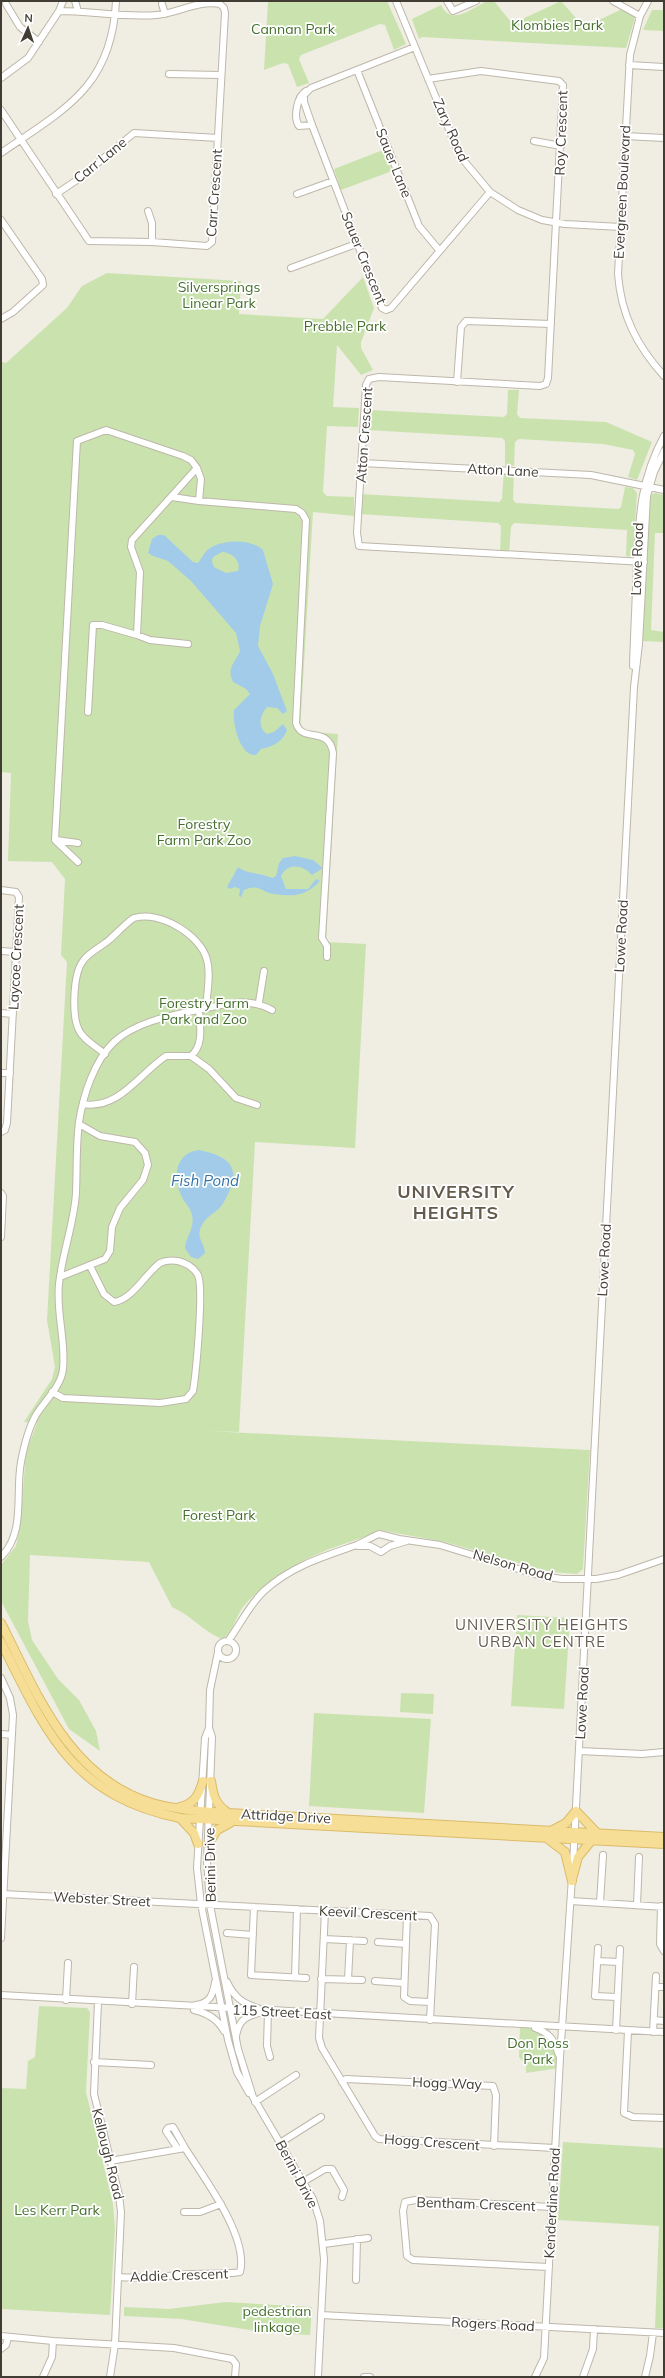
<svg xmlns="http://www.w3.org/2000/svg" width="665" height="2378" font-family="Mulish,sans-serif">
  <rect width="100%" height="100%" fill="#f0ede3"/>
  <path fill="#cae3ae" d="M268,1H387L406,44L394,50L385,25L380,24L301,55L299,59L309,83L297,87L288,64L283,63L264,70Z
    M487,1H494L511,22H516L561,1L583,26H587L624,8L636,14L626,48L422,37L419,39L412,19L441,5C451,27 472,8 487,1Z
    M652,10H664V31L643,30Z
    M383,150L392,171L341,190L334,169Z
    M107,273L241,281L239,314L323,319L363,277L374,308L361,342V348L373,370L361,375L337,345L333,407L359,408L358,427L327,426L323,492L327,496L354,497V516L313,512L300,731L338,734L326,942L366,944L355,1148L255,1142L239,1432L208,1431L590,1450L583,1569L577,1574L550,1572L445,1542L379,1530L372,1535C331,1547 296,1560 263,1587C256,1593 249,1600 243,1607C236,1616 232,1635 222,1639C204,1632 191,1615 172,1607L149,1562L30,1555L28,1621L32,1640L58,1679L79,1700L96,1731L100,1751L69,1729L1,1601V1565L16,1546L20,1526L26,1452L37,1423L24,1422L52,1379L55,1367L47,1320L67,962L61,955L65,879L52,862L8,861L11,773L1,772V362L6,363L67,308L82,286Z
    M508,390H519L517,414L520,418L606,422L652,442L637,480L628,477L635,454L633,450L603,444L519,439L515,442L514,466H505V441L502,438L368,430L370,410L504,417L507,414Z
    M504,470H514L513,500L516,503L618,509L621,507L625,487L633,488L637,493L633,557L626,556L627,530L514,523L511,527L509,555H500L501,526L498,523L359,514L360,494L499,502L502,499Z
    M656,493L664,495V533H655L651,630L664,632V642L642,641V631L650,499L652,494Z
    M517,1615L570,1618L564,1709L511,1706Z
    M401,1693L434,1694L433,1714L400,1712Z
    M314,1713L431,1719L424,1813L309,1806Z
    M39,2006L87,2008L90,2012L86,2092L113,2204L115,2228L110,2315L1,2309V2088L26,2089L28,2061L35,2057Z
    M520,2025C554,2026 554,2041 559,2068L526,2073V2065L519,2057Z
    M563,2142L664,2148V2328H655L659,2226L558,2220Z
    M226,2302L312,2307L310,2335L268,2333L181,2319L124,2316V2307L168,2309Z"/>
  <path fill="#a2cbea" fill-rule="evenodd" d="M158,535H164L193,562L198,563C202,558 204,552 210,548C224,539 252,539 263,550L273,584L260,626L258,646L273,674L287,711L283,714L277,708L267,707C260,715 257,727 267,734L274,732L283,724L287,730C283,742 272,747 261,749L256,755C240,757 232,723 234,710L250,694L246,689L233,682C226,668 235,663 240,651L236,633L191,581L168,561L153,556L148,553L152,539ZM222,552C231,552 242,561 238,571L226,573L214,567L212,562L213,557Z
    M295,856L313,860L323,868L312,875C303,865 288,862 281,876L286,889H308L316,879L320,881C306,896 293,897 274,894C261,892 259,883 244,890L241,897L239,896L240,889L235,887L230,889L227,887L238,867C249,875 260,872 272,878L276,876L279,863L283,858Z
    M199,1150C238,1158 241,1174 222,1205C216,1214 205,1215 200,1230C197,1237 205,1245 205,1253L198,1259L191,1257L185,1248C186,1236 195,1228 192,1215C191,1209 186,1204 183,1199C172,1180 174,1153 199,1150Z"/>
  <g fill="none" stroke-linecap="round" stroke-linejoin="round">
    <g stroke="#beb7aa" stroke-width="8">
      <path id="minor" d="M75,1L78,11
        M396,1L460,156L490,192L518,210L542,220L565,224L621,227
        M447,1L453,11L476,1
        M613,1L640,16
        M648,1L640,16L630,55L618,274C621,315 637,346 664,376
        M6,4L20,27L39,42
        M162,4L165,14
        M59,11L63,1
        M415,47L311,88L304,95V102L312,125L382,308L386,310L391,308L490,192
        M629,65L664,67
        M357,70L419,226L439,250
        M169,74L221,75
        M1,78L28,58L59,11C91,11 125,18 157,15C179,13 197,0 220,4L224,8L225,13L212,242L207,246L152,242L89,241L1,110
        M428,79L481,71L559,81L563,85L548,378L546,384L540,386L379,377L369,379L366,385L357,533L359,546L644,562
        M306,91C297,96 293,118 299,126L312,125
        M625,136L664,138
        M534,141L561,146
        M1,153C65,109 112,87 116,1
        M56,194L77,180L134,133L218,138
        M297,194L333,181
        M148,211L152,223V242
        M1,220L42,279L43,285L13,312L1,319
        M291,268L356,244
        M457,382L461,327L466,321L551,324
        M362,463L591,475L664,490
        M199,501L296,509L302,513L306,520L296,723C302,744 329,725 333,753L322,938L327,946V957
        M137,635L150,640L188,644
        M633,666C634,631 636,597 637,562C639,514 641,479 664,436
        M88,712L93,625H102L137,635L140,572L131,547L132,540L197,468L201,479L199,501L172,497
        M56,840L78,843
        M78,862L55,840L77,441L106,430L183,456L191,460L197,468
        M1,890L16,892L19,897L7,1123L5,1130L1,1132
        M1,951L16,952
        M259,1002L264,971
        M1,1013L13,1014
        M105,1054C97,1047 85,1041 80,1032C71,1018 73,974 83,961C88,953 101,947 109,940C114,936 129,920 134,918C159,910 201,935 207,960C211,974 207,993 206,1008
        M191,1056L209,1069L236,1098L257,1105
        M1,1073H10
        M83,1104C119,1110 139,1074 166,1056H191C204,1045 200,1026 199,1010
        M1,1193L3,1196L1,1237
        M60,1277L105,1259L110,1251L112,1227L120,1208L143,1180L148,1165L145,1153L135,1142L100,1136L79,1124
        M52,1392L63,1398L160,1403L186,1399L193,1391C196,1373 204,1289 198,1275C194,1268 186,1263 178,1261C172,1260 166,1260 160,1263C145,1274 133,1299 114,1302L104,1294L90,1266
        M358,1546H370L381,1552L390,1546L407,1541
        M1,1557C26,1532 15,1494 21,1462C24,1446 28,1429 36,1415C45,1400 61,1387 63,1369C66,1341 56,1313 59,1284C62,1254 74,1224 76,1193C77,1170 76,1146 79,1122C83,1096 94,1061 114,1042C134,1023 168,1016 193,1011C221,1006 245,995 272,1010
        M218 1650a9 9 0 1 1 18 0a9 9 0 1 1-18 0Z
        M228,1641C240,1625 249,1605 264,1591C290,1567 322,1557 354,1546C363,1543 371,1537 379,1534L399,1539L440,1545L541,1576L562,1579H596L618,1575L664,1559
        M218,1652L210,1690L209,1728L205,1738L197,1868L201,1904L228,2040L237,2072L249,2093
        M1,1678L10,1698L13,1715L1,1938
        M209,1728L212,1737L207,1861L210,1905L238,2049L253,2097L313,2199L320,2221L324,2259L318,2377
        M1,1734L12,1735
        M580,1751L642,1754L664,1752
        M573,1864L634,687L639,644L647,496L654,472L664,451
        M3,1894L430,1916L435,1924L430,2020
        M571,1901L664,1907
        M600,1903L603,1855
        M637,1905L639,1857
        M661,1906L660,1944L664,1951
        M254,1907L251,1975L306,1978
        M325,1911L319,2038L322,2048L375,2136L379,2139L555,2148
        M407,1915L404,1997L410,2001L430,2002
        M227,1933L253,1935
        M324,1939L364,1941
        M378,1942L406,1944
        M598,1948L595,1996L617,1997
        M597,1961L619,1962
        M295,1977L297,1909
        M321,1979L362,1980
        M348,1980L350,1940
        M375,1981L403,1983
        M227,1982C234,1997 242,2003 258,2008
        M656,1987H664
        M1,1995L664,2032
        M66,2000L68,1963
        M98,2002L94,2094L119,2195L121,2212L115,2344L110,2377
        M132,2004L134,1967
        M196,2005C210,2003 213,1995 215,1982
        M194,2010C207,2013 218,2019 224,2031
        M268,2011L267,2046L270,2057
        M654,2020L664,2021
        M535,2028C550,2033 554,2040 559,2055
        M616,2030L620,1949
        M628,2031L624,2113L633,2117L664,2118
        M653,2032L656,1976
        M236,2036C239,2021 244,2017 259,2013
        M94,2062L151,2065
        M342,2082L346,2079L493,2086L496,2095L494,2146
        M255,2102L296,2075
        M280,2143L321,2117
        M178,2149L166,2131L168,2128L173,2127L185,2148
        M110,2161L185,2148C204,2178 249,2237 240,2272C224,2275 207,2273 190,2274C166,2276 144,2279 119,2277
        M303,2182L325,2169H332L344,2190L342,2197
        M184,2212H200L221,2204
        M324,2244L368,2238
        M549,2267L413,2260L407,2256L403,2211L405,2202L415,2200L552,2207
        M356,2280L357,2239
        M321,2315L664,2333
        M1,2336L53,2341
        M1,2349L6,2345L8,2338
        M43,2377L52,2357L53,2341L174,2348L232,2359L236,2364L235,2377
        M364,2377H370
        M535,2377L544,2358L560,2058L572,1877
        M583,2377L593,2349L594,2329
        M645,2377L650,2356L653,2333"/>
    </g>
    <g stroke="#dbbb67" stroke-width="10">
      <path id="major" d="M1,1623C37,1694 69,1778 152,1803C176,1810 202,1811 227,1813L664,1837
        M1,1642C46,1732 72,1796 180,1818L664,1844
        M211,1781C213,1795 215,1804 227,1812
        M180,1807C195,1804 199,1794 203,1781
        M180,1818L194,1833L198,1844
        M553,1830L566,1823L576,1811L598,1834
        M548,1839L565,1852L572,1881
        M208,1845L217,1830L230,1823
        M573,1876L578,1857L591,1841"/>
    </g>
    <use href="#minor" stroke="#fff" stroke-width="6"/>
    <use href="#major" stroke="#f7de96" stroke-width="8"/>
  </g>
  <g text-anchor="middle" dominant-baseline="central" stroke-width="3.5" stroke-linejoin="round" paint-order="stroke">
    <g font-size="14" fill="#446f2c" stroke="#fff">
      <text x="557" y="25">Klombies Park</text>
      <text x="293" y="29">Cannan Park</text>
      <text x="219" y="287">Silversprings<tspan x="219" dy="16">Linear Park</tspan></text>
      <text x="345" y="326">Prebble Park</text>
      <text x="204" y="824">Forestry<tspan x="204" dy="16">Farm Park Zoo</tspan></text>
      <text x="204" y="1003">Forestry Farm<tspan x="204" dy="16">Park and Zoo</tspan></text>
      <text x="219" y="1515">Forest Park</text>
      <text x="538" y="2043">Don Ross<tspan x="538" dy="16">Park</tspan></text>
      <text x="57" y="2210">Les Kerr Park</text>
      <text x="277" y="2311">pedestrian<tspan x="277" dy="16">linkage</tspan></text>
    </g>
    <g font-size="14" fill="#423d34" stroke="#fff">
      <text transform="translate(451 130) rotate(66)">Zary Road</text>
      <text transform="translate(561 133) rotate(-88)">Roy Crescent</text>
      <text transform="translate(100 160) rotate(-39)">Carr Lane</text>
      <text transform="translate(394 163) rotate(68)">Sauer Lane</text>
      <text transform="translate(622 192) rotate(-87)">Evergreen Boulevard</text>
      <text transform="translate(214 193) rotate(-86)">Carr Crescent</text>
      <text transform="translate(364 258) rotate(68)">Sauer Crescent</text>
      <text transform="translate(364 435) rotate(-86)">Atton Crescent</text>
      <text transform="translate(503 470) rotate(3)">Atton Lane</text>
      <text transform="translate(637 559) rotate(-88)">Lowe Road</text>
      <text transform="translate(621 936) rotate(-87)">Lowe Road</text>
      <text transform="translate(16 957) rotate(-87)">Laycoe Crescent</text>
      <text transform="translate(604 1260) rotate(-87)">Lowe Road</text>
      <text transform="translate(513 1565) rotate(16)">Nelson Road</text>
      <text transform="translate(582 1703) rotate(-87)">Lowe Road</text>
      <text transform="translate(286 1816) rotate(3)">Attridge Drive</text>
      <text transform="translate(210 1865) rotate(-91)">Berini Drive</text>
      <text transform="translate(102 1899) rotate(3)">Webster Street</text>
      <text transform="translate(368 1913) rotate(3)">Keevil Crescent</text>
      <text transform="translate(282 2012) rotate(3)">115 Street East</text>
      <text transform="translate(447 2083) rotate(2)">Hogg Way</text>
      <text transform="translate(432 2142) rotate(4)">Hogg Crescent</text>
      <text transform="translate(108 2154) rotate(76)">Kellough Road</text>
      <text transform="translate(297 2174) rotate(62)">Berini Drive</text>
      <text transform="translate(552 2203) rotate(-87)">Kenderdine Road</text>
      <text transform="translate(476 2204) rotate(2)">Bentham Crescent</text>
      <text transform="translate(179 2275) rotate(-2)">Addie Crescent</text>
      <text transform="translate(493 2324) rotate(3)">Rogers Road</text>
    </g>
    <g font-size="15" font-style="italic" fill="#3573a6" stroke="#fff">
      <text x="205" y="1180">Fish Pond</text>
    </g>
    <g font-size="15" letter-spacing="1" fill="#645b4c" stroke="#fff">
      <text x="542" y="1624">UNIVERSITY HEIGHTS<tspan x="542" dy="17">URBAN CENTRE</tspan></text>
    </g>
    <g font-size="18" font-weight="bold" letter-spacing="1" fill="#645b4c" stroke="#fff">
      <text x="456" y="1191">UNIVERSITY<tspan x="456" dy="21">HEIGHTS</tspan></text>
    </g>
  </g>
  <rect width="665" height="2378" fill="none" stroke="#423d34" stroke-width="4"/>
  <g transform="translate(28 28) rotate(3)" stroke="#ffffff" stroke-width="3" paint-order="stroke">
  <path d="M0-3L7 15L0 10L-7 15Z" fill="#423d34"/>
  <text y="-6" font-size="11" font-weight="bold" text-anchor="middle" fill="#423d34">N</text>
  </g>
</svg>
